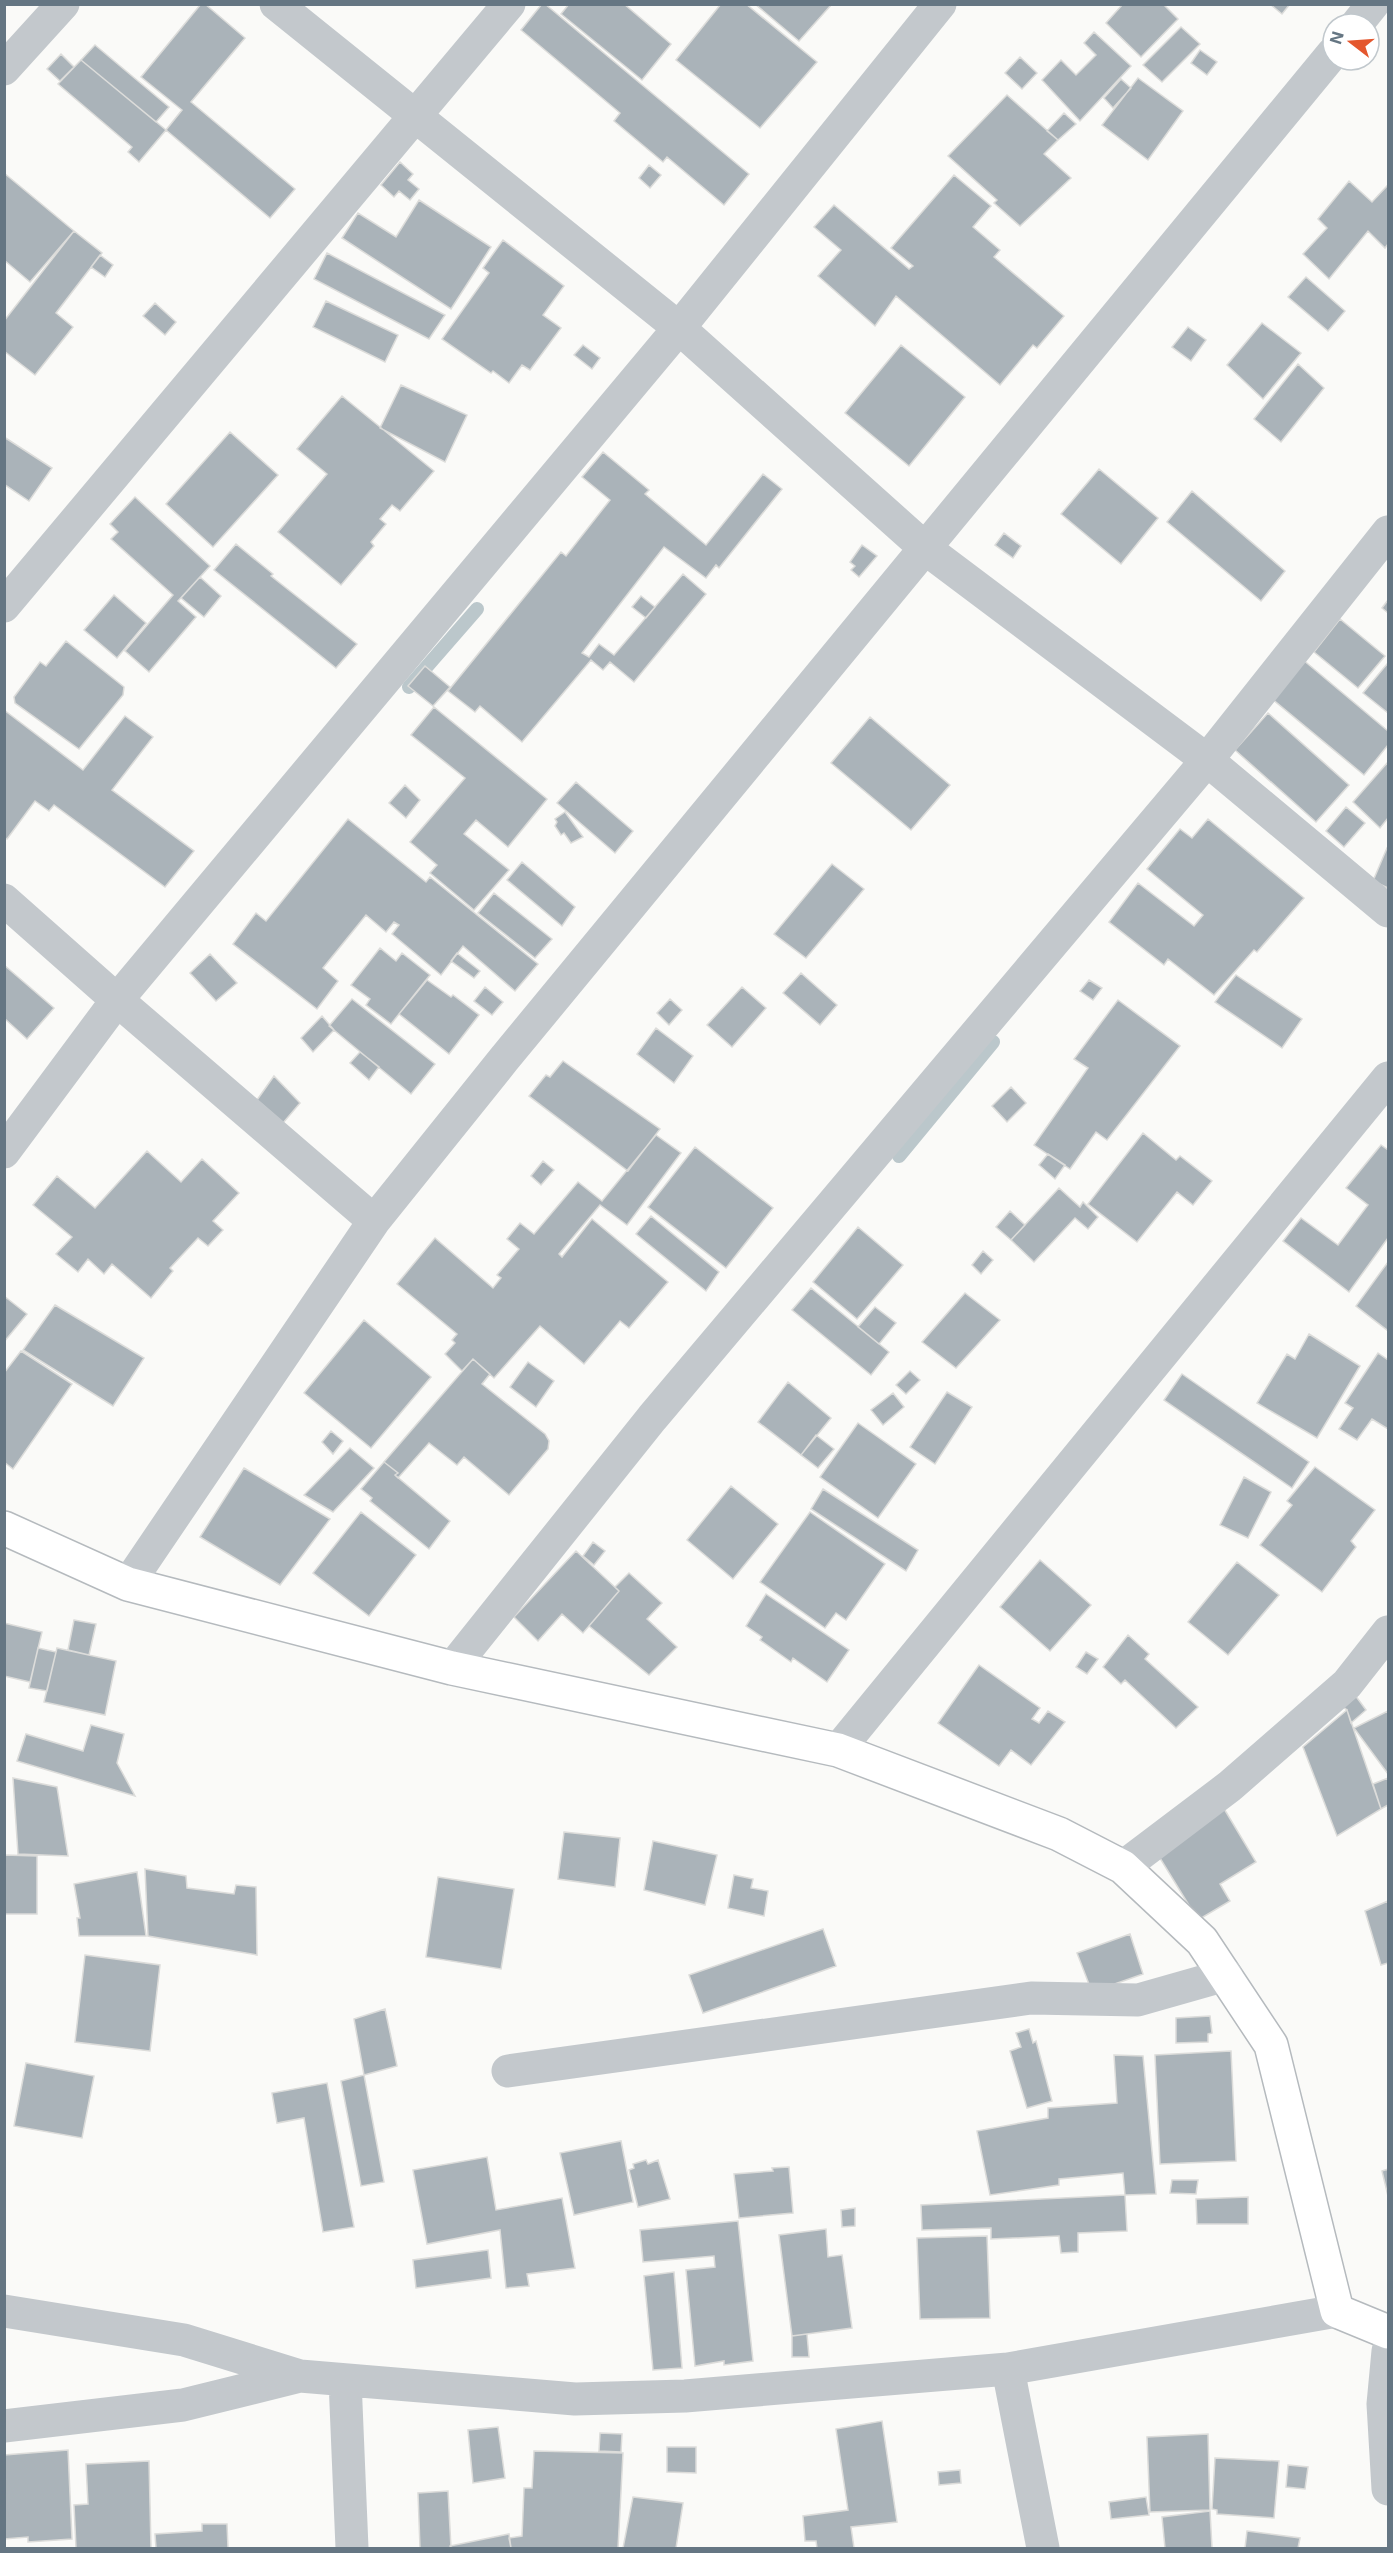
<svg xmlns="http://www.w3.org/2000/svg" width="1393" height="2553" font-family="Inter,sans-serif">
  <rect width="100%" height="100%" fill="#fafaf8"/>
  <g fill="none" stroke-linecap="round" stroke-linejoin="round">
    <path stroke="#bbc7cb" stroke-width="14" d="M409,687L477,609
      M899,1156L993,1042"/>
  </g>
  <path fill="#aab3b9" stroke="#dcdcda" stroke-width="1.5" d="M201,4H205L245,38L191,102L295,189L270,218L166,130L182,110L141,77Z
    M542,4H545L749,174L724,205L667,157L663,162L614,121L620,113L521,30Z
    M569,4H624L671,44L642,80L561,14Z
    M721,4H746L817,62L760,128L676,60Z
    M755,4H832L799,41Z
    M1123,4H1163L1178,19L1141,57L1106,23Z
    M1270,4H1290L1282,14Z
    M1181,27L1200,44L1162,82L1143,65Z
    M1094,32L1131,66L1080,121L1042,80L1061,60L1076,75L1096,55L1084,43Z
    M95,45L169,107L156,122L81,60Z
    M1200,50L1217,62L1207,75L1191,63Z
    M61,54L74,67L60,81L47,69Z
    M1020,57L1037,73L1022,89L1005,73Z
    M81,60L166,130L139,162L128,152L132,147L58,84Z
    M1138,78L1183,111L1148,160L1102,125Z
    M1121,79L1131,88L1113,108L1104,98Z
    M1007,95L1058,140L1044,154L1071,178L1020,226L994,203L997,200L948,156Z
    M1064,113L1076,124L1058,140L1047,131Z
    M400,162L413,174L408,180L419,189L410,200L399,191L394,197L381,185Z
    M649,165L661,175L650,188L639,178Z
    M4,173L74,231L30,282L4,260Z
    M954,175L991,206L973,227L1000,250L994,257L1064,316L1037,348L1033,345L1000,385L896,296L875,326L818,276L841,250L814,227L834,205L909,269L913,266L891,248Z
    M1349,181L1372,202L1388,185V244L1385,248L1368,231L1329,279L1303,254L1327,228L1318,219Z
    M419,200L491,247L451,309L342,238L358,213L396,237Z
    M74,231L102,253L56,313L73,327L35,375L4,351V321Z
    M503,240L564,286L543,315L561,328L530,370L522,365L509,383L493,371L491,373L442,339L489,273L483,268Z
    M327,253L445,315L429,339L314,279Z
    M100,255L113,265L105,277L91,267Z
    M1306,277L1345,311L1328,331L1288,297Z
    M326,301L398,335L385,362L313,327Z
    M155,303L176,322L165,335L143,316Z
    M1262,323L1301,353L1263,399L1227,365Z
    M1188,327L1206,340L1191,361L1172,347Z
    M583,345L600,358L592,369L574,355Z
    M901,345L965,397L909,466L845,413Z
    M1298,364L1324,388L1281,442L1254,419Z
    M401,385L467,415L445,462L380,428Z
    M342,396L434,471L400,511L392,505L380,519L386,524L371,542L374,546L341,585L278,532L327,474L297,449Z
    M230,432L278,475L213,547L166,504Z
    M4,437L52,468L29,501L4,484Z
    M603,452L649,490L645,494L706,545L763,474L782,489L719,568L716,565L706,578L664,547L582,653L589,657L599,644L614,655L683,574L706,594L634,682L610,662L603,670L591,660L522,742L480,706L475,712L448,691L561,552L566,556L610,500L582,477Z
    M1099,469L1158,518L1121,564L1061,514Z
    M1192,491L1285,571L1261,601L1167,522Z
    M135,497L210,566L178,601L196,617L149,672L125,651L173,595L111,539L118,532L110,524Z
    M1004,533L1021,546L1013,558L995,545Z
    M236,544L273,574L271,576L357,644L336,668L214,570Z
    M862,545L877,556L859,577L851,570L855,566L850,562Z
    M200,577L221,596L204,617L181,598Z
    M114,595L146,623L117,658L84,630Z
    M641,596L655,607L646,618L632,607Z
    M1388,600V613L1382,608Z
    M1340,619L1385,656L1358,688L1314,652Z
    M66,641L124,687L123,695L79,749L15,703L14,697L40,662L46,666Z
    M1302,659L1388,731V745L1364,775L1271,698Z
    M1387,664L1388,666V713L1363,693Z
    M425,666L450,687L433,706L408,686Z
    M434,707L547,799L508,847L476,820L464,834L509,870L474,910L430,873L437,865L410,842L465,778L411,735Z
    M4,710L83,770L125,716L153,737L112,790L194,851L165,887L54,805L49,811L35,801L7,839L4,837Z
    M1268,713L1349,785L1316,822L1235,750Z
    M870,717L950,785L911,830L831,763Z
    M1388,762V818L1380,828L1353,802Z
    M576,782L633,831L615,853L557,803Z
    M405,785L420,800L406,818L389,803Z
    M1346,807L1365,823L1344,847L1326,831Z
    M565,812L583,837L571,843L564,833L561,835L555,826L557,822L555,819Z
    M348,819L426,882L430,877L538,964L515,991L463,946L441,975L392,934L399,925L394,922L386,932L366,915L323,968L338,981L317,1009L233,944L256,913L266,921Z
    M1208,819L1304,898L1257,952L1254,950L1214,995L1168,959L1164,965L1109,922L1138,883L1194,926L1203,915L1147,869L1180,829L1192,838Z
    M1387,848L1388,849V888L1373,881Z
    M522,862L575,907L562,926L507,880Z
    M832,864L864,889L806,958L774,934Z
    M494,893L552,939L535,958L478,913Z
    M380,948L396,961L402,953L430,975L391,1024L366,1005L370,999L351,985Z
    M457,953L480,971L474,978L451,961Z
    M210,954L237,983L216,1001L190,973Z
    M4,965L54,1008L27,1039L4,1018Z
    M801,973L837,1005L820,1025L783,993Z
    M1236,975L1302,1019L1282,1048L1215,1002Z
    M427,980L451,997L453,995L479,1015L449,1054L399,1014Z
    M1089,980L1102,988L1093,1000L1080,991Z
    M485,987L503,1002L492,1015L474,1001Z
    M742,987L766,1008L732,1047L707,1025Z
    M352,999L435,1064L411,1094L329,1026Z
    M670,999L682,1010L669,1025L657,1013Z
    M1118,1000L1180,1046L1107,1140L1096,1132L1070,1169L1034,1145L1088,1068L1074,1059Z
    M322,1016L334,1030L313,1052L301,1038Z
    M656,1028L693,1056L674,1083L637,1054Z
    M360,1052L379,1067L369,1080L350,1063Z
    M563,1061L660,1129L628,1171L529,1096L546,1075L550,1077Z
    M274,1076L300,1103L283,1123L257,1100Z
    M1011,1087L1026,1103L1007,1122L992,1106Z
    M1143,1133L1176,1160L1180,1156L1212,1181L1193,1205L1177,1192L1137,1242L1088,1204Z
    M656,1135L681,1153L627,1225L600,1205L559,1254L562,1257L592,1219L668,1282L629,1328L620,1321L584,1364L540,1326L494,1378L473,1359L462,1371L445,1354L455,1343L452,1340L457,1334L397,1284L435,1238L493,1288L501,1278L497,1275L519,1249L507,1239L520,1223L534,1234L578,1182L602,1201Z
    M1381,1145L1388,1150V1238L1349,1292L1283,1241L1301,1218L1338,1245L1368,1205L1346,1188Z
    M695,1147L773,1208L726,1268L648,1207Z
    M147,1151L181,1182L202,1159L239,1193L213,1221L223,1230L208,1246L198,1238L170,1268L173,1271L151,1298L112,1264L104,1274L88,1259L78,1272L56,1254L72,1237L33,1205L57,1176L95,1208Z
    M1048,1154L1065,1165L1055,1179L1039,1165Z
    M543,1161L554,1170L541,1185L531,1176Z
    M1059,1188L1080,1207L1083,1202L1098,1217L1088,1229L1075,1218L1034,1262L1011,1240Z
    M1010,1211L1025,1225L1011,1240L996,1227Z
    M651,1216L719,1272L706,1291L636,1234Z
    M858,1227L903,1265L857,1319L813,1282Z
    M983,1251L993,1260L981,1274L972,1265Z
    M1388,1262V1328L1387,1330L1356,1306Z
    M811,1288L889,1352L871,1375L792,1310Z
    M965,1293L1000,1320L956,1368L922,1342Z
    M4,1296L27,1314L4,1342Z
    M55,1305L144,1358L113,1406L23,1350Z
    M875,1307L896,1323L879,1344L858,1327Z
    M364,1320L431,1377L371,1448L304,1393Z
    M1309,1334L1360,1366L1317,1438L1257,1403L1287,1354L1295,1359Z
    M21,1351L72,1384L13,1469L4,1462V1373Z
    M1378,1353L1388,1360V1429L1372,1419L1357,1440L1339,1429L1353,1408L1345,1403Z
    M473,1359L490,1374L482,1384L545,1434L549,1441L548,1449L509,1495L464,1457L457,1465L429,1443L398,1478L395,1475L398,1473L384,1462Z
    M528,1362L554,1381L536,1407L510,1387Z
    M910,1371L920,1380L906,1394L896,1385Z
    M1182,1374L1309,1462L1292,1488L1164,1400Z
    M788,1382L831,1418L801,1455L758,1422Z
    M947,1392L972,1407L935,1464L910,1447Z
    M893,1393L904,1407L883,1425L871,1410Z
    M858,1423L916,1464L878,1518L820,1477Z
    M331,1431L343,1441L333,1454L322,1442Z
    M816,1435L834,1449L818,1468L801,1455Z
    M350,1448L374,1468L333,1512L304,1495Z
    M384,1462L398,1473L395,1475L450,1521L429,1549L370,1501L372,1498L361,1489Z
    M1315,1467L1375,1510L1351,1541L1356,1547L1322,1592L1260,1545L1292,1505L1287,1501Z
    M244,1468L330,1519L280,1585L200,1537Z
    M1244,1477L1271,1492L1248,1538L1220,1525Z
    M731,1486L778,1524L733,1579L687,1540Z
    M823,1489L918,1550L906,1571L811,1509Z
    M361,1512L416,1555L369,1616L313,1573Z
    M810,1512L885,1564L846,1620L836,1613L825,1628L760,1582Z
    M593,1542L605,1551L594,1565L583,1556Z
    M576,1551L619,1591L583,1633L562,1614L538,1641L514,1617Z
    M1040,1560L1091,1605L1050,1651L1000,1607Z
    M1237,1562L1279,1595L1228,1655L1188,1622Z
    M629,1573L662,1603L647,1619L677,1647L649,1675L589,1626L619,1591L615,1587Z
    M766,1594L849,1650L827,1682L793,1658L791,1662L760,1640L762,1637L746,1626Z
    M74,1620L96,1624L89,1655L68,1650Z
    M4,1623L42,1632L30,1682L4,1676Z
    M1128,1635L1149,1654L1145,1659L1198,1707L1176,1728L1125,1680L1121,1684L1103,1667Z
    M38,1648L56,1652L47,1691L29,1688Z
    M57,1648L116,1661L105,1715L44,1702Z
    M1086,1652L1098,1659L1087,1674L1076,1667Z
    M979,1665L1040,1708L1032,1719L1039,1723L1048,1711L1065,1722L1031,1765L1011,1750L999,1766L938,1723Z
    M1355,1695L1366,1710L1351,1723L1347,1710L1342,1706Z
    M1347,1710L1381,1809L1337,1836L1303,1747Z
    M1388,1711V1774L1354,1728Z
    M91,1725L124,1734L117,1763L135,1796L17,1761L26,1734L83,1751Z
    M13,1778L57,1787L68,1856L18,1854Z
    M1388,1778V1805L1381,1809L1373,1784Z
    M1223,1807L1256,1862L1220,1884L1230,1901L1198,1920L1155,1850Z
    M564,1832L620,1838L615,1887L558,1879Z
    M653,1841L717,1855L705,1905L644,1890Z
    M4,1855L37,1856V1914H4Z
    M145,1869L186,1876L187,1888L234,1894L236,1885L256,1887L257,1955L148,1936Z
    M137,1872L146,1936H79L77,1918H80L74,1884Z
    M734,1875L753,1879L751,1888L768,1891L764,1916L728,1908Z
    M438,1877L514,1889L501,1969L426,1957Z
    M1388,1901V1963L1381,1965L1365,1911Z
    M823,1929L836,1966L703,2013L689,1975Z
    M1130,1934L1143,1974L1092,1992L1077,1953Z
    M85,1955L160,1965L150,2051L75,2042Z
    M385,2009L397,2066L364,2075L354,2019Z
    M1210,2016L1212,2033L1208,2034V2042L1176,2043V2018Z
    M1029,2029L1033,2043L1036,2041L1052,2101L1027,2108L1010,2051L1021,2047L1016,2033Z
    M1231,2051L1236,2161L1160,2164L1155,2055Z
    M1114,2055L1143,2056L1156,2194L1125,2195L1123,2173L1059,2179V2185L990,2195L977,2131L1048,2118V2108L1117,2103Z
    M26,2063L94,2076L82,2138L14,2126Z
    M364,2075L384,2182L361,2186L341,2081Z
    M327,2083L354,2227L323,2232L304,2118L277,2123L272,2093Z
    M621,2141L633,2202L574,2215L560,2153Z
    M487,2157L496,2210L562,2198L575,2268L527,2274L529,2286L506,2288L500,2230L427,2244L413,2170Z
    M646,2160L648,2164L658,2160L670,2199L638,2207L629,2170L634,2168L633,2164Z
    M789,2167L793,2213L739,2218L734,2174L773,2171L772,2168Z
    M1388,2169V2196L1382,2171Z
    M1172,2180H1198L1196,2194L1170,2193Z
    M1125,2195L1127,2231L1078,2233V2252L1061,2253L1059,2236L991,2239V2228L922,2230L921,2205Z
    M1248,2197V2224H1197L1196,2199Z
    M855,2208V2226L842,2227L841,2210Z
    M738,2221L753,2361L724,2365V2361L695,2366L686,2270L715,2267L714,2256L643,2262L640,2230Z
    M826,2229L828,2257L842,2255L852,2328L792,2336L779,2235Z
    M987,2236L990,2318L920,2319L917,2238Z
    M488,2250L491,2278L416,2288L413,2260Z
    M674,2272L682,2368L653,2370L644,2276Z
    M807,2334L809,2357H792V2336Z
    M882,2421L897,2522L851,2527L854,2548H817L816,2541H805L803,2516L848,2510L836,2429Z
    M498,2427L505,2478L473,2483L468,2430Z
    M600,2433L622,2434L621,2452L599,2451Z
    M1208,2434L1210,2510L1150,2512L1147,2437Z
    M667,2447H696V2473L667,2472Z
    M68,2450L72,2539L28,2542V2537L4,2539V2455Z
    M534,2451L623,2453L618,2548H511L509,2538L522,2536L524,2488H532Z
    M1215,2458L1279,2461L1274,2518L1217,2514V2510L1212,2509Z
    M149,2461L151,2548H76L74,2505L88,2504L86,2464Z
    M1288,2465L1308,2467L1305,2489L1286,2487Z
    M960,2470L961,2483L939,2485L938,2472Z
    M448,2491L451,2548H420L418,2493Z
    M633,2497L683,2503L676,2548H623Z
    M1146,2497L1149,2515L1111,2519L1109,2502Z
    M1210,2511L1212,2548H1165L1162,2517Z
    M202,2524H227L228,2548H156L155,2534L202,2531Z
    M1247,2531L1300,2538L1298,2548H1245Z
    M509,2534L511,2548H451L450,2546Z"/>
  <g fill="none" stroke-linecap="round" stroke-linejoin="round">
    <g stroke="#b5babe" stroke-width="36">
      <path id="major" d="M4,1528L128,1584L452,1668L838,1750L1059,1834L1123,1867L1202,1941L1271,2045L1337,2311L1388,2332"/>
    </g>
    <path stroke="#c3c8cc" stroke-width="33" d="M276,4L679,328L926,549L1207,760L1388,911
      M1357,24L1373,4
      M4,69L63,4
      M4,606L509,4
      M4,900L117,1000L374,1221
      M4,1152L117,1000L679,328L940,4
      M128,1584L374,1221L504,1059L1333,53
      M452,1668L652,1418L1207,760L1388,532
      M838,1750L1388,1078
      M1123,1867L1230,1786L1347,1684L1388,1632
      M508,2071L1031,1998L1138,2000L1226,1975
      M4,2311L184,2340L300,2376L575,2399L685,2396L1008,2369L1337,2311
      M1388,2351L1383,2404L1388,2489
      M1008,2369L1043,2548
      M345,2380L352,2548
      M4,2426L183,2405L300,2376"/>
    <use href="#major" stroke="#fff" stroke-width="33"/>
  </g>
  <rect width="1393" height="2553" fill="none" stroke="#657683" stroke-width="12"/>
  <g transform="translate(1351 42) rotate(287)"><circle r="28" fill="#ffffff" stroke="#c1c8cd" stroke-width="1.5"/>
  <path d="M0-4.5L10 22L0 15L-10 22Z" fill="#e4572e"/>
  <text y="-9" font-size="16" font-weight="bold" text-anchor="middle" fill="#657683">N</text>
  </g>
</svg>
